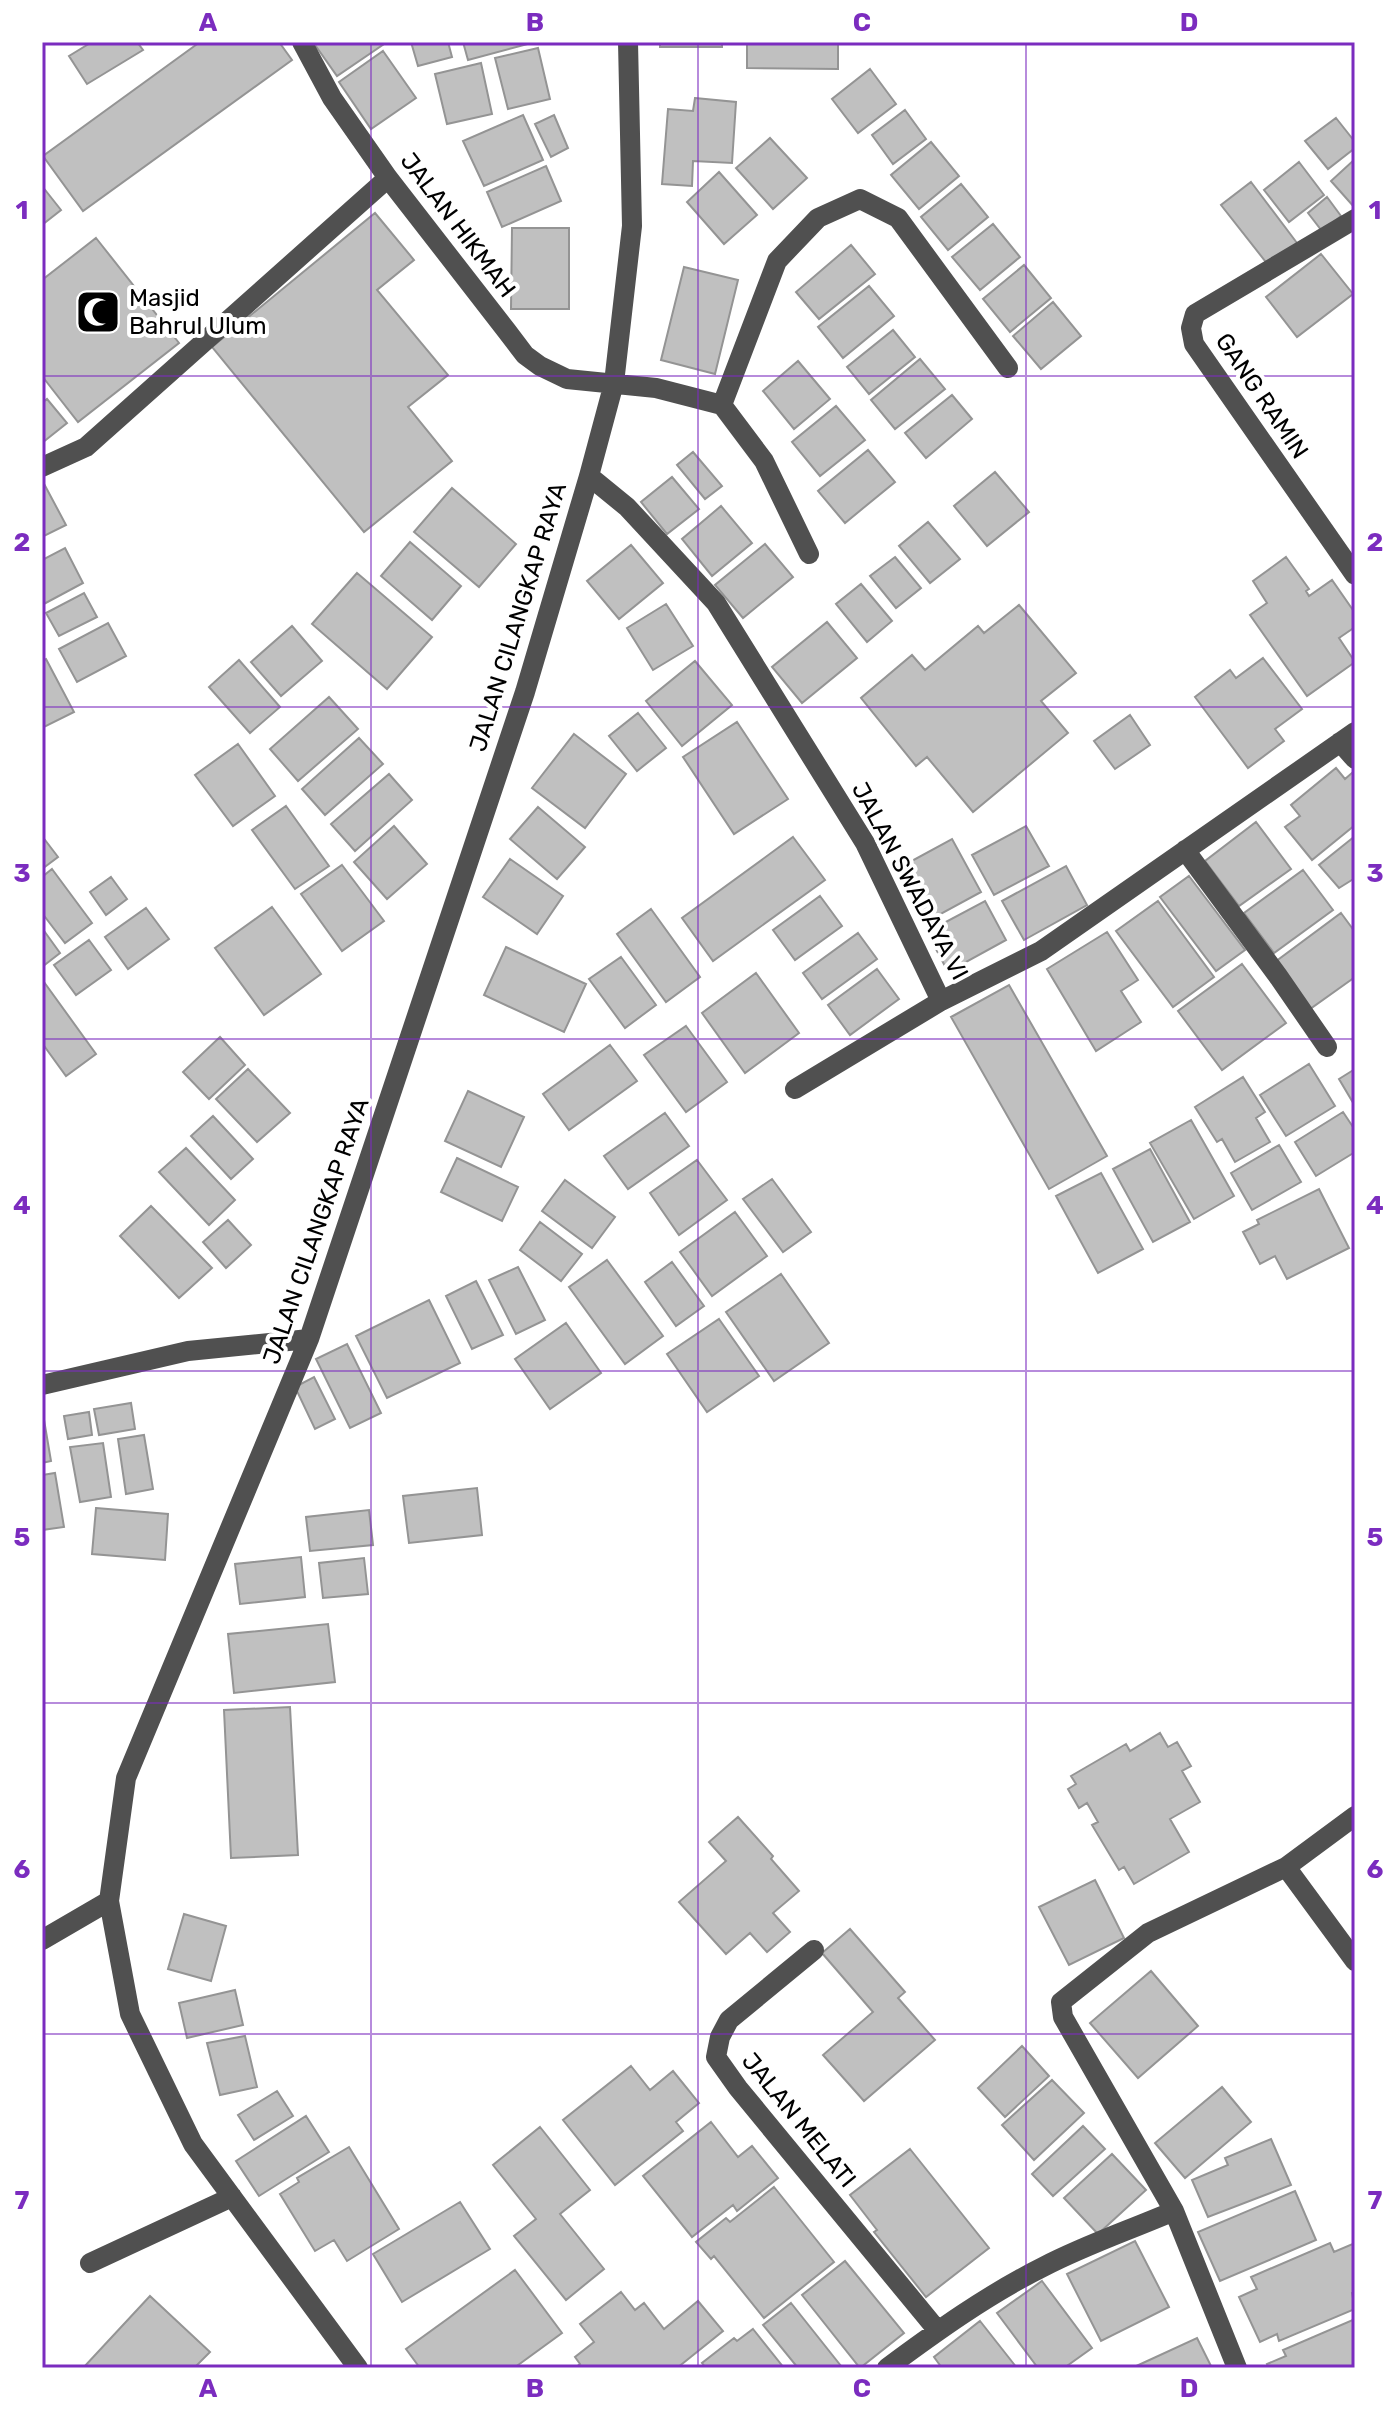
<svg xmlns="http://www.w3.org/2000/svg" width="1397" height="2410" font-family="Rubik,sans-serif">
  <rect width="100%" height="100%" fill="#fff"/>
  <path fill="#c0c0c0" stroke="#949494" stroke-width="2" d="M92,42H137L143,50L87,84L69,56Z
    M200,42H279L292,60L83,211L43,156Z
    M313,42H387L337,76Z
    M411,42H448L452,57L418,66Z
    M463,42H535L468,60Z
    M660,42H722V47H660Z
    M747,42H838V69L747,68Z
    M538,48L550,99L508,109L495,58Z
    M383,51L416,98L371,129L339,82Z
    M481,63L492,114L447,124L435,74Z
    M870,69L896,104L858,133L832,99Z
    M695,98L736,102L732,163L693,161L692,186L662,184L668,109L693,111Z
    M905,110L926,139L893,164L872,135Z
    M523,115L543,160L484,186L463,141Z
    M554,115L568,148L551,157L535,124Z
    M1336,118L1355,142V148L1328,169L1305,141Z
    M770,138L807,178L773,209L736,168Z
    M931,142L959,176L919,209L891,175Z
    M1355,159V208L1331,181Z
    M1299,162L1324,195L1289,222L1264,190Z
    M546,166L561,201L502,227L487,192Z
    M719,172L757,215L724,244L687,202Z
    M1251,182L1297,243L1269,266L1221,205Z
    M961,184L988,217L948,250L921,217Z
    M42,186L61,210L42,225Z
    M1327,197L1341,216L1322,231L1308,213Z
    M375,213L414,260L377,290L448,375L408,407L452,461L364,532L212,347Z
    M993,224L1020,257L980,290L952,257Z
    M512,228H569V309H511Z
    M96,238L179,343L78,422L42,376V280Z
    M851,245L875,274L819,319L796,292Z
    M1321,254L1353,294L1297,337L1266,297Z
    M1024,265L1051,298L1010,332L983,299Z
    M684,267L738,280L715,374L661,360Z
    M869,286L894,316L843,358L818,327Z
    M1053,302L1081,336L1041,369L1013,336Z
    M893,330L915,357L869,394L847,367Z
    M920,359L945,389L895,429L871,400Z
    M798,361L830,399L794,429L763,391Z
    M952,395L972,419L926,458L905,433Z
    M47,399L67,423L42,443V403Z
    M836,406L865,440L820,476L792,442Z
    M868,450L895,482L845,523L818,491Z
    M693,452L722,486L705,499L677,465Z
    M995,472L1029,512L987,546L954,506Z
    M672,477L699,509L667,534L641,502Z
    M42,480L66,525L42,537Z
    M452,488L516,544L479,587L414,532Z
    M721,506L752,543L712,576L682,539Z
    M928,522L960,559L930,583L899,546Z
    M410,542L461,586L432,620L381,576Z
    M765,544L793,577L743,618L715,585Z
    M631,545L663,583L619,619L587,581Z
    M65,548L83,583L42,605V560Z
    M895,557L921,588L896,608L870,576Z
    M1286,557L1309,589L1306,591L1309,596L1332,580L1355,613V627L1339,638L1355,662L1307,696L1250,615L1267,603L1253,581Z
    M357,573L432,637L387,689L312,624Z
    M861,584L892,621L867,642L836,604Z
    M84,593L97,617L59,636L46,613Z
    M666,604L693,646L653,670L627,628Z
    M1019,605L1076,673L1041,701L1068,733L973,812L927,757L916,766L861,698L912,655L925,670L978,626L984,633Z
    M827,622L857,658L802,703L772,667Z
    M108,623L126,656L77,682L59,649Z
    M292,626L322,661L281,696L251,662Z
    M1263,658L1302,709L1275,729L1284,741L1248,768L1195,697L1230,670L1236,678Z
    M46,659L74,712L42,728V661Z
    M239,660L280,707L250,733L209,687Z
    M695,661L732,705L682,746L646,701Z
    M329,697L358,729L298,781L270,749Z
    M638,713L666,748L637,771L609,736Z
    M1130,715L1150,745L1115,769L1094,741Z
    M737,722L788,799L734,834L683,757Z
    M574,734L626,774L585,828L532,788Z
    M359,738L383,764L325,815L302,789Z
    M238,744L275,796L233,826L195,775Z
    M1336,768L1345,779L1353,772L1355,774V825L1312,860L1285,827L1300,816L1291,805Z
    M389,774L412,800L355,851L331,824Z
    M286,806L329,866L295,889L252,830Z
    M538,807L585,847L557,879L510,839Z
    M1256,822L1291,869L1239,906L1205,861Z
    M394,826L427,864L387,899L354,862Z
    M1026,826L1049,866L994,895L972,855Z
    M42,836L58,857L42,869Z
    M1355,836V878L1339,888L1319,865Z
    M793,837L825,880L713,961L682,918Z
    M952,839L981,892L926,922L897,869Z
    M510,859L563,896L537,934L483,897Z
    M342,865L384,921L342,951L301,894Z
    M1066,866L1087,905L1024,940L1002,901Z
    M52,869L92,923L65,943L42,913V877Z
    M1303,870L1333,910L1274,953L1244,913Z
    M1189,876L1245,950L1216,971L1160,897Z
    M111,877L127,899L106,915L90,892Z
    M820,896L842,926L795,960L773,930Z
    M985,901L1006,940L948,972L927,932Z
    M1158,901L1214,977L1173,1007L1116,931Z
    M272,907L321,974L264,1015L215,948Z
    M146,908L169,939L128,969L105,937Z
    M651,909L700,977L666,1002L617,934Z
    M1341,913L1355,932V977L1310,1009L1275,962Z
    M42,928L60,953L42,967Z
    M1107,932L1138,980L1121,991L1141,1022L1096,1051L1047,969Z
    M858,933L877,959L822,999L803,973Z
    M89,940L111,970L76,995L54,965Z
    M506,947L586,984L564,1032L484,995Z
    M621,957L656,1005L625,1028L589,979Z
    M1242,964L1286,1023L1222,1070L1178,1011Z
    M877,969L899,999L850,1035L828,1005Z
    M756,973L799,1033L745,1073L702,1013Z
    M44,982L96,1054L66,1076L42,1043Z
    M1009,985L1107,1156L1049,1189L951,1017Z
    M686,1026L727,1082L686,1112L644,1055Z
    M220,1037L245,1065L209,1099L183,1072Z
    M610,1045L637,1081L569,1130L543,1094Z
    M1309,1064L1335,1106L1286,1136L1260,1095Z
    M248,1069L290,1113L257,1142L216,1099Z
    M1355,1069V1106L1339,1079Z
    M1243,1077L1265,1112L1256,1118L1270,1142L1235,1162L1222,1139L1217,1142L1195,1107Z
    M468,1091L524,1117L501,1167L445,1141Z
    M1343,1112L1355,1130V1152L1316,1176L1295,1142Z
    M665,1113L689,1146L628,1189L604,1156Z
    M213,1116L253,1159L231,1179L191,1136Z
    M1191,1120L1234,1196L1194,1219L1150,1143Z
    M1279,1145L1301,1182L1252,1210L1231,1173Z
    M186,1148L235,1200L209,1225L159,1172Z
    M1150,1149L1190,1222L1153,1242L1113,1169Z
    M457,1158L518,1187L502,1221L441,1192Z
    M697,1160L727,1200L679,1235L650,1193Z
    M1101,1173L1143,1249L1098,1273L1056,1196Z
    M772,1179L811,1232L783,1252L743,1199Z
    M565,1180L615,1217L592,1248L542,1211Z
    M1319,1189L1349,1248L1287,1279L1275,1256L1260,1264L1243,1232L1259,1224L1257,1220Z
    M151,1206L212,1268L179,1298L120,1236Z
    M735,1212L767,1256L712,1296L680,1252Z
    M228,1220L251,1245L226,1268L203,1242Z
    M540,1222L582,1254L561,1281L520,1250Z
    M607,1260L663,1336L625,1364L569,1287Z
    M672,1262L704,1306L676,1326L645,1282Z
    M518,1267L545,1320L516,1334L489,1280Z
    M781,1274L829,1343L774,1381L726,1312Z
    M476,1281L503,1335L472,1349L446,1296Z
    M429,1300L460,1363L387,1398L356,1336Z
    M719,1319L759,1376L707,1412L667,1354Z
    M566,1323L601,1373L550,1409L515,1359Z
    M347,1344L381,1413L350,1428L316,1359Z
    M314,1377L335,1419L315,1429L295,1387Z
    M131,1403L135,1429L99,1435L94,1409Z
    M42,1408L51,1461L42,1463Z
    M89,1412L92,1435L68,1439L64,1416Z
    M144,1435L153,1489L126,1494L118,1439Z
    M103,1443L111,1497L80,1502L70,1447Z
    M55,1473L64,1527L42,1530V1475Z
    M477,1488L482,1535L409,1543L403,1496Z
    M96,1508L168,1514L165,1560L92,1554Z
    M369,1510L373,1545L310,1551L306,1517Z
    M301,1557L305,1597L240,1604L235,1564Z
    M364,1558L368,1594L323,1598L319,1563Z
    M328,1624L335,1682L234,1693L228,1634Z
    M290,1707L298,1855L231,1858L224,1710Z
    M1160,1733L1168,1747L1177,1742L1191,1766L1182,1771L1200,1802L1170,1819L1189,1852L1134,1884L1124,1867L1119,1870L1092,1825L1098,1822L1087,1803L1079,1808L1068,1789L1076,1784L1071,1776L1126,1744L1130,1751Z
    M738,1817L773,1856L771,1859L799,1891L773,1913L790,1932L767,1952L750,1933L726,1954L679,1902L726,1861L709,1842Z
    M1095,1880L1124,1938L1069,1965L1039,1907Z
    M184,1914L226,1926L211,1981L168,1969Z
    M850,1929L905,1992L898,1998L935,2040L864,2101L823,2055L873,2012L822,1953Z
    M1151,1971L1198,2026L1138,2078L1090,2023Z
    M235,1990L243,2025L187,2038L179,2003Z
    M245,2036L257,2087L220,2095L207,2043Z
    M1022,2046L1049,2076L1005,2117L978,2088Z
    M631,2066L650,2090L673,2071L699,2103L676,2122L683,2131L615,2185L563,2120Z
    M1052,2080L1084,2113L1034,2160L1002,2125Z
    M1222,2087L1251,2122L1185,2178L1155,2143Z
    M277,2091L293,2116L254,2140L238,2115Z
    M306,2116L329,2152L259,2196L236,2161Z
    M711,2122L738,2157L752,2146L778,2178L737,2211L733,2205L692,2237L643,2176Z
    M1083,2126L1105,2149L1053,2196L1032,2174Z
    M540,2127L590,2190L560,2214L604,2269L566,2300L514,2236L536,2219L493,2165Z
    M1271,2139L1291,2185L1208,2217L1192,2180L1228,2165L1225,2158Z
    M349,2147L399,2229L347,2261L334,2240L315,2251L280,2194L299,2182L297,2178Z
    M910,2149L989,2248L926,2297L874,2232L877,2230L850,2195Z
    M1112,2154L1146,2190L1098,2234L1064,2198Z
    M774,2187L834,2262L764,2318L714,2256L711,2259L696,2242L726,2218L730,2222Z
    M1295,2191L1316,2240L1220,2281L1198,2232Z
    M460,2202L490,2249L402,2302L373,2254Z
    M1135,2241L1169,2307L1101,2341L1067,2274Z
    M1330,2243L1334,2252L1355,2243V2292L1352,2293L1355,2309L1279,2341L1277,2334L1260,2342L1239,2297L1257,2289L1251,2277Z
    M845,2261L904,2333L860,2368L802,2295Z
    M515,2270L562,2333L514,2368H420L406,2349Z
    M1042,2281L1092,2348L1064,2368H1038L997,2313Z
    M621,2292L635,2310L644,2303L664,2329L698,2301L723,2331L677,2368H575L580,2364L575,2357L594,2342L580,2324Z
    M150,2296L210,2352L194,2368H83Z
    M791,2303L841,2366L838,2368H798L763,2325Z
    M1355,2319V2368H1269L1267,2364L1286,2356L1283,2350Z
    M980,2321L1017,2368H942L934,2357Z
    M753,2329L784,2368H706L702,2363L734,2338L737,2341Z
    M1197,2338L1212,2368H1132Z"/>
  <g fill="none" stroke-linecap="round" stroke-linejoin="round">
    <path stroke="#505050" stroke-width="20" d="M302,42L332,98L388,178L506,330L525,355L540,366L567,379L656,388L722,405L777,261L818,218L860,199L898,218L1008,368
      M1355,219L1195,314L1191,328L1194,344L1355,575
      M722,405L764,461L809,554
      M42,467L86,447L388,178
      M589,476L627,507L716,603L865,843L941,1001
      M1340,742L1355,759
      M1185,850L1278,976L1327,1047
      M795,1089L941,1001L1041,951L1355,732
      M42,1385L188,1351L309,1339
      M1355,1816L1286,1867L1355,1961
      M42,1940L109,1901
      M814,1950L729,2020L720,2037L716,2057L738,2088L938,2331
      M90,2263L232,2197
      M358,2368L193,2144L130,2014L109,1901L126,1778L309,1339L525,692L589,476L614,383L632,226L628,42
      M887,2368C937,2331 987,2295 1043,2267C1085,2245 1130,2230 1174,2211
      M1237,2368L1174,2211L1063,2017L1061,2002L1148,1933L1286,1867"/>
  </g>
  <path fill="none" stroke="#7b2cbf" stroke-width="2" stroke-opacity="0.55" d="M371,42V2368M698,42V2368M1026,42V2368M42,376H1355M42,707H1355M42,1039H1355M42,1371H1355M42,1703H1355M42,2034H1355"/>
  <defs>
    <g id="mosque-square" transform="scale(2.3)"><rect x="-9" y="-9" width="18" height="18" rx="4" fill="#000" stroke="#fff"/><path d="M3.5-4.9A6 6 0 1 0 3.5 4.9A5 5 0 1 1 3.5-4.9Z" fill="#fff"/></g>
  </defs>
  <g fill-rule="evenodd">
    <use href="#mosque-square" x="98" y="312"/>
  </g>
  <g text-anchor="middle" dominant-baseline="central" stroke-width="8" stroke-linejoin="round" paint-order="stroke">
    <g font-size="24" fill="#000" stroke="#fff">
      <text transform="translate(458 225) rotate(53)">JALAN HIKMAH</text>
      <text transform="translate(1262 396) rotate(56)">GANG RAMIN</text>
      <text transform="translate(518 617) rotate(-73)">JALAN CILANGKAP RAYA</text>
      <text transform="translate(910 881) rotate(62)">JALAN SWADAYA VI</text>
      <text transform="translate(316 1231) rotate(-71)">JALAN CILANGKAP RAYA</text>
      <text transform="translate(799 2120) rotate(51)">JALAN MELATI</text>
    </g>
    <g font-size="24" fill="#000" stroke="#fff" text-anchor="start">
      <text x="129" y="298">Masjid<tspan x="129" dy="28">Bahrul Ulum</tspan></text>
    </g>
  </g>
  <rect width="1397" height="2410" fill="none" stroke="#ffffff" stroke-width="88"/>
  <rect x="44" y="44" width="1309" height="2322" fill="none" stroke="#7b2cbf" stroke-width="3"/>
  <g font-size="26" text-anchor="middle" font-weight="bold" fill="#7b2cbf">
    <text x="208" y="31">A</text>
    <text x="535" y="31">B</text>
    <text x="862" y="31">C</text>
    <text x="1189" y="31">D</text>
    <text x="22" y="219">1</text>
    <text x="1375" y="219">1</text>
    <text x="22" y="551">2</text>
    <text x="1375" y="551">2</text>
    <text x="22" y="882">3</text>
    <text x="1375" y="882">3</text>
    <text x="22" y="1214">4</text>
    <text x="1375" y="1214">4</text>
    <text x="22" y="1546">5</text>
    <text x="1375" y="1546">5</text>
    <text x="22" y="1878">6</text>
    <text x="1375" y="1878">6</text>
    <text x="22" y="2209">7</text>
    <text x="1375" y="2209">7</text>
    <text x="208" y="2397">A</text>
    <text x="535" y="2397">B</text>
    <text x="862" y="2397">C</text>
    <text x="1189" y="2397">D</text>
  </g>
</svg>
